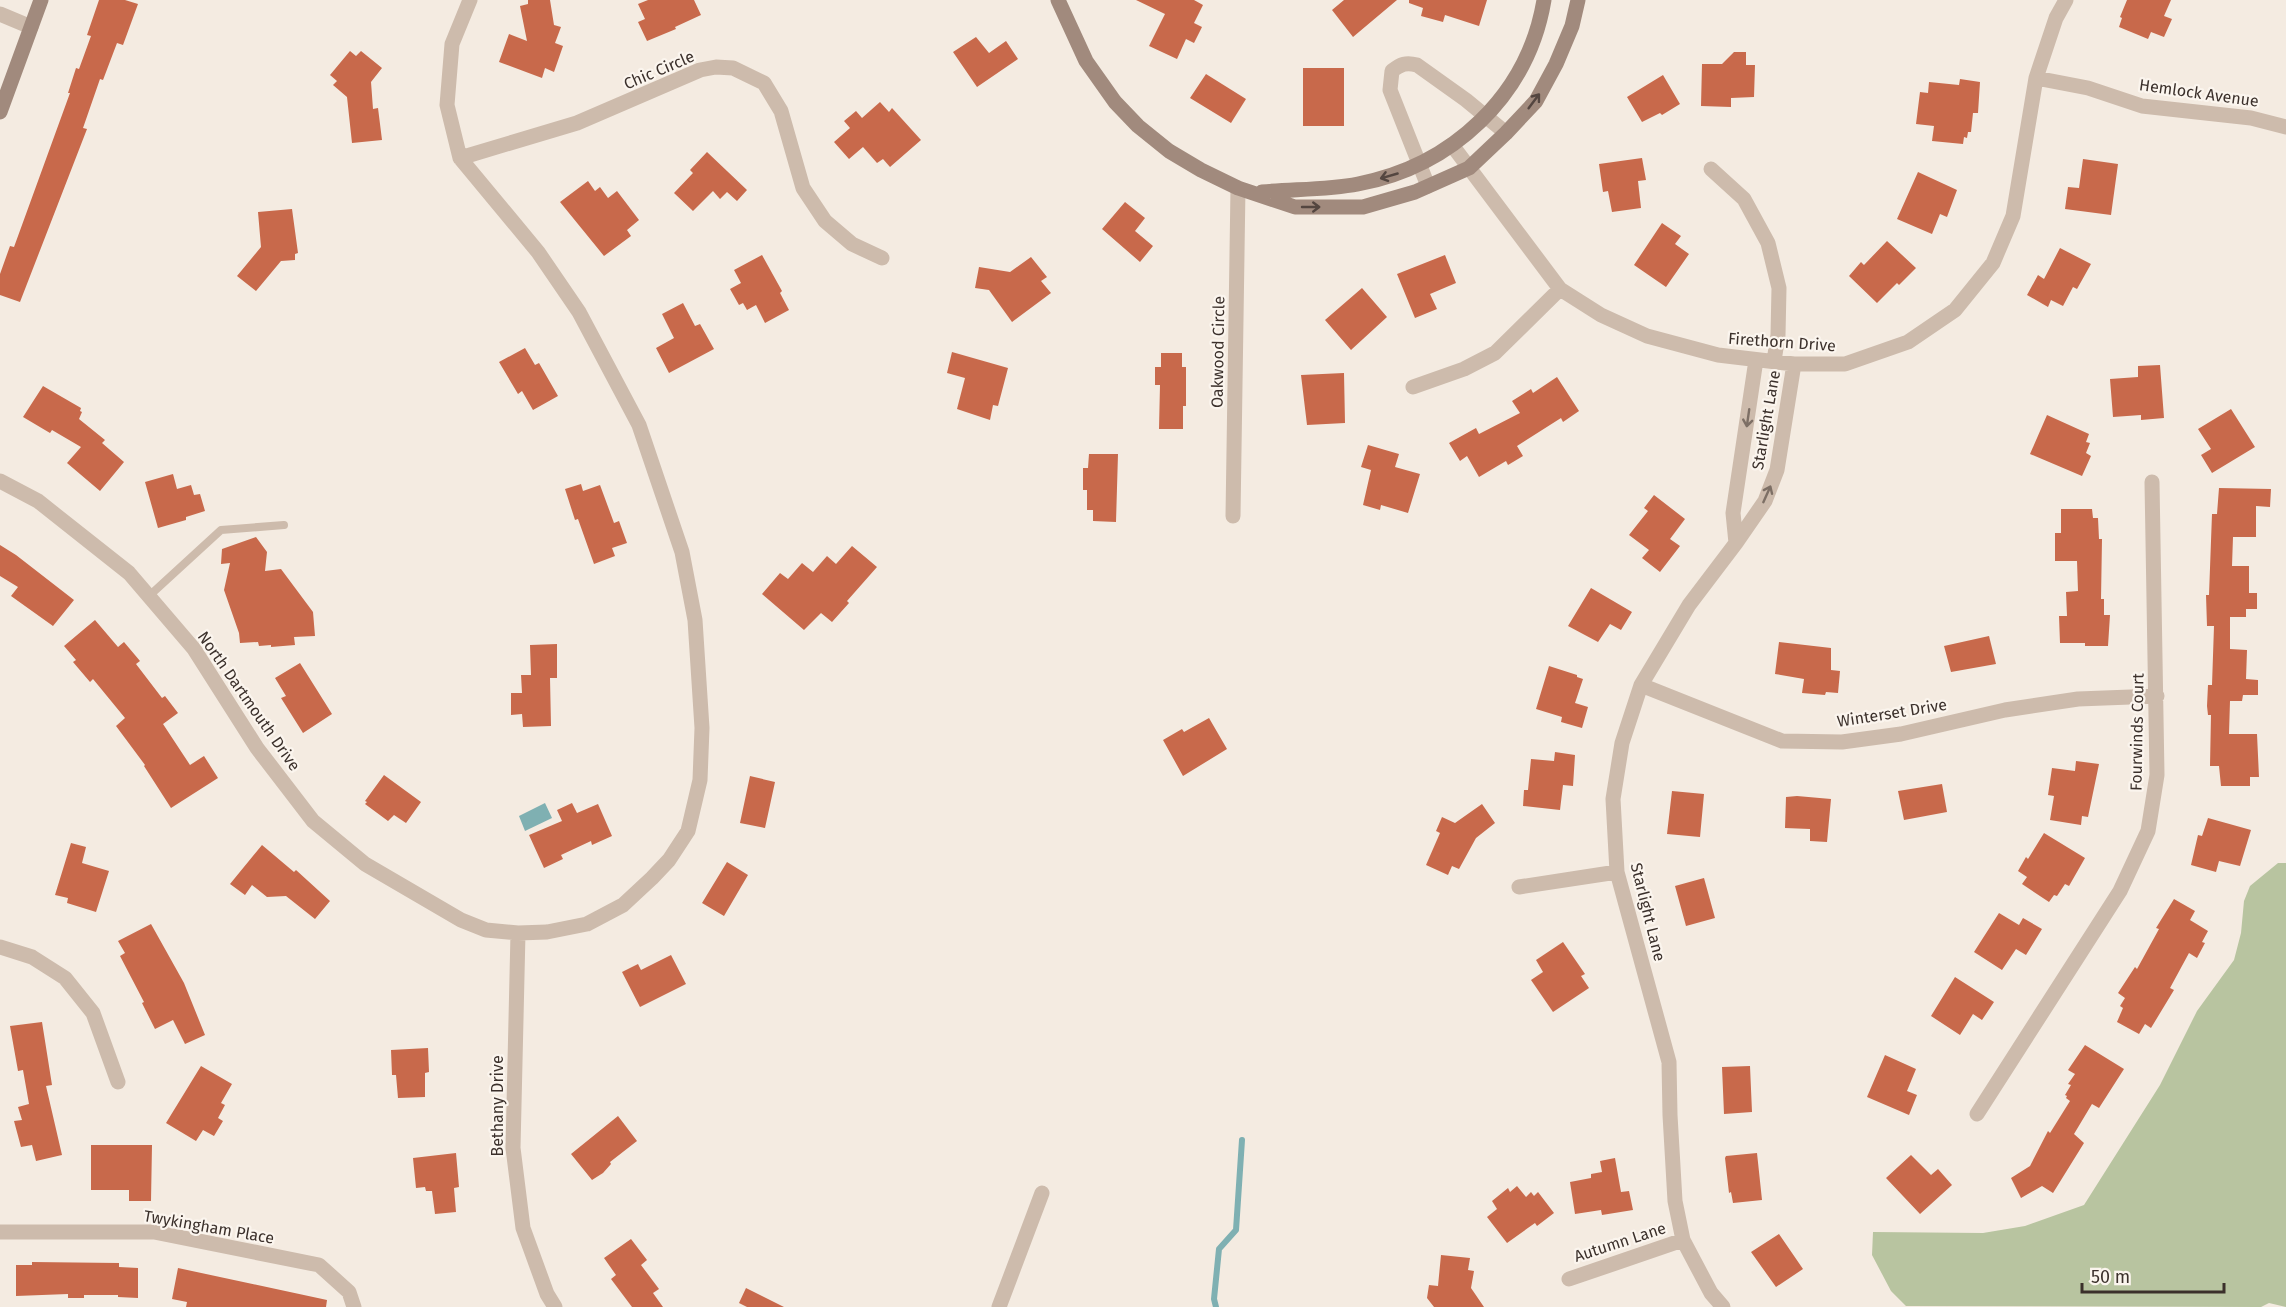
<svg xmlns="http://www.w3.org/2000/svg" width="2286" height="1307" font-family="'Fira Sans',sans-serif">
  <rect width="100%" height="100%" fill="#f4ebe1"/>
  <path fill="#b8c4a0" d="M2278,863H2286V1307L2269,1303L2261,1307L1906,1306L1891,1291L1872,1255L1873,1232L1983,1233L2025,1226L2084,1205L2160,1085L2197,1011L2234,960L2241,933L2244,901L2250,886Z"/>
  <path fill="#7fb0b2" d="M545,803L552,818L525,831L519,816Z"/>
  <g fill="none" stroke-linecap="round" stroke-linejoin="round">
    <path stroke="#7fb0b2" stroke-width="6" d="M1216,1307L1214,1299L1219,1249L1236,1230L1242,1140"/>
  </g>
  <path fill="#c8694b" d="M99,0H125L138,4L123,45L117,43L103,80L100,79L83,128L87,129L20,302L0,295V274L10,246L14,247L70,93H68L76,68L79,69L91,36L87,35Z
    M528,0H550L554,25L561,27L555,43L563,46L554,72L545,68L542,78L499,62L509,34L527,41L520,6L528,4Z
    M648,0H694L701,15L675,27L676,29L647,41L638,22L645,19L638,4Z
    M1136,0H1194L1203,5L1194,23L1202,27L1194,43L1186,39L1177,59L1149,46L1165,14Z
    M1344,0H1397L1353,37L1332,10Z
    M1409,0H1487L1479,26L1445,15L1443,22L1421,16L1423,8L1409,3Z
    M2127,0H2171L2164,16L2172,19L2164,37L2151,32L2148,39L2119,27L2122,18L2120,17Z
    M976,37L989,53L1006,41L1018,59L977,87L953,52Z
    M350,51L356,56L361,51L382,68L371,82L373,109L378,108L382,140L352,143L347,97L333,85L337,81L330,75Z
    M1734,52H1746V65H1755L1754,97L1731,98V107L1701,106L1702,64H1722Z
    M1303,68H1344V126H1303Z
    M1206,74L1246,99L1231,123L1190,98Z
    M1663,75L1680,104L1662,115L1660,113L1642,122L1627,97Z
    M1960,79L1980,82L1978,113H1973L1971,132H1968L1967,138L1964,137L1963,144L1932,141L1934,126L1916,124L1920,92L1928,93L1929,82L1959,85Z
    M880,102L889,112L892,108L921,140L890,167L883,159L877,163L863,147L849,159L834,142L850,128L844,121L856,111L862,118Z
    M707,152L747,190L737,201L727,192L720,199L713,191L693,211L674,193L693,173L690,170Z
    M1642,158L1646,180L1638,181L1641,208L1612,212L1608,191L1603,192L1599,164Z
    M2083,159L2118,164L2111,215L2065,209L2068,187L2079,188Z
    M1918,172L1957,190L1947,217L1940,214L1932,234L1897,219Z
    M588,181L595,191L600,187L608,198L617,191L639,220L627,230L631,236L604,256L560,202Z
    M1125,202L1145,218L1135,231L1153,246L1140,262L1102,229Z
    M292,209L298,253L295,254V260L281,261L256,291L237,276L261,247L258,212Z
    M1662,223L1681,236L1675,244L1689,254L1666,287L1634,265Z
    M1887,241L1916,268L1899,285L1897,283L1877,303L1849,276L1861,262L1864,265Z
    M2060,248L2091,264L2077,289L2073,287L2063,306L2051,300L2048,307L2027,295L2038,275L2044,279Z
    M762,255L782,291L780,293L789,310L765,323L756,305L747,310L743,303L739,305L730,289L741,283L734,270Z
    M1445,255L1456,283L1430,294L1437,309L1415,318L1397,274Z
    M1031,257L1047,277L1041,281L1051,293L1012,322L989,290L975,288L979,267L1010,272Z
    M1362,288L1387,317L1351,350L1325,320Z
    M683,303L695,326L700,324L714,349L669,373L656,348L674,338L662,314Z
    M525,348L535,365L539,363L558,396L533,410L522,391L518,394L499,362Z
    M952,352L1008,368L998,406L993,405L990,420L957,409L965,378L947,373Z
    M1161,353H1182V367H1186V406H1183V429H1159L1160,385H1155V367H1161Z
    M2160,365L2164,418L2141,420V415L2113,417L2110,379L2138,377V366Z
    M1344,373L1345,423L1307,425L1301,375Z
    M1557,377L1579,411L1563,422L1561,418L1517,446L1523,456L1508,465L1506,461L1479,477L1467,456L1460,461L1449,443L1476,428L1479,434L1520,413L1512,401L1531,389L1533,393Z
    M43,386L81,408L80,411L82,412L79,419L105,440L102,443L124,462L100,491L67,463L81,447L52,430L50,433L23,417Z
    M2231,409L2255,447L2212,473L2201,455L2211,449L2198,429Z
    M2047,415L2089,434L2086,442L2090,443L2086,453L2091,456L2082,476L2030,454Z
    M1368,445L1399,454L1395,467L1420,474L1408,513L1381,505L1380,510L1363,505L1371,470L1361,467Z
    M1089,454H1118L1116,522L1093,521V510H1087V490H1083V468H1088Z
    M173,474L177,489L191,485L194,495L200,494L205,511L186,517V520L158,528L145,482Z
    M581,484L583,491L600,485L614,523L619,521L627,543L612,548L615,556L594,564L578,519L575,520L565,489Z
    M2219,488L2271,489L2270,507L2256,506V537H2233L2232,566H2249V593H2257V609H2246V617H2230V649L2247,650L2246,679L2258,680V695H2243L2242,701H2230L2229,734H2257L2259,777H2250V786H2221L2219,766H2210L2211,715H2208L2207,706L2208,685H2212L2214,626H2207L2206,595H2209L2212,514H2217Z
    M1654,495L1685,519L1670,539L1680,546L1660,572L1642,558L1649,550L1629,535L1648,511L1644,508Z
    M2061,509H2092L2093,518H2098L2099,539H2102L2101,599H2104V615H2110L2108,646H2085V643H2060L2059,616H2067L2066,592L2078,591L2077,561H2055V533H2061Z
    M256,537L267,552L265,571L281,569L313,612L315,636L294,637L295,645L271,647V645L259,646L258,642L240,643L239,633L224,590L230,563L221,564L222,549Z
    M0,545L16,555L74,600L53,626L11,596L18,587L0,576Z
    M852,546L877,567L847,601L849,603L832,622L821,613L804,630L762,594L780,573L788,579L802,563L813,572L827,556L836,564Z
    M1591,588L1632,612L1621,630L1610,624L1598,642L1568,626Z
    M95,620L118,647L124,642L140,661L136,664L162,698L165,696L178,713L163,724L190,765L204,756L218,778L171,808L144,766L145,765L116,726L125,718L93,679L90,682L73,662L76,660L64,646Z
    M1989,636L1996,664L1951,672L1944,646Z
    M1779,642L1831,648V670L1840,671L1838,693L1826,692L1825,695L1802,693L1804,679L1775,674Z
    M557,644V678H550L551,726L523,727L522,714L511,715V693H522L521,675H531L530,645Z
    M300,663L332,714L303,733L281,698L286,696L275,678Z
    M1549,666L1577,675V677L1583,679L1575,703L1588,707L1582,728L1561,722L1562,717L1536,709Z
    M1209,718L1227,749L1183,776L1163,740L1182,729L1184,732Z
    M1555,752L1575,755L1573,786L1563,785L1560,810L1523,806L1524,790H1528L1531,759L1554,761Z
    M2076,761L2099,764L2088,817L2082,816L2081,825L2050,820L2054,796L2048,795L2052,768L2075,771Z
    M384,775L421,802L406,823L394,815L388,821L365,804L367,802L365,801Z
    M750,776L775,782L765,828L740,823Z
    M1942,784L1947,812L1904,820L1898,791Z
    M1672,791L1704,794L1700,837L1667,834Z
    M1797,796L1831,799L1827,842L1810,841V829L1785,828L1786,797Z
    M572,803L577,813L598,804L612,836L592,845L591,841L561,855L563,859L544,868L529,835L562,821L557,810Z
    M1482,804L1495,823L1476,838L1459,869L1452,866L1448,875L1426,865L1440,833L1436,831L1442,817L1455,823Z
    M2208,818L2251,830L2240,866L2219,861L2216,872L2191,865L2198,835L2202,836Z
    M2044,833L2085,858L2069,886L2065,884L2057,896L2054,895L2049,902L2022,884L2027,877L2018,871L2026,857L2028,859Z
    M71,843L86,847L82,863L109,871L96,912L67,903L68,898L55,895Z
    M262,845L294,872L296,870L330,901L315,919L286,896L267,897L252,885L245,895L230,884Z
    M727,862L748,875L724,916L702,903Z
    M1704,878L1715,918L1686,926L1675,886Z
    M2174,899L2195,911L2190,920L2208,931L2202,942L2205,943L2197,958L2189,953L2170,988L2174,990L2151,1028L2145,1024L2139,1034L2117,1022L2123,1008L2120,1006L2125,998L2118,993L2135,967L2137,969L2159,929L2156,928Z
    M1999,913L2019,925L2023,918L2042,929L2026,955L2016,949L2002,970L1974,952Z
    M151,924L184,983L205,1035L185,1044L173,1020L155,1029L142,1003L144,1002L120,956L125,953L118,941Z
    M1563,942L1585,974L1581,976L1589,988L1553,1012L1531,980L1543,972L1536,960Z
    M671,955L686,984L640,1007L622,972L638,964L641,970Z
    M1955,977L1994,1002L1982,1020L1973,1014L1960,1035L1931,1016Z
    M42,1022L52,1085L46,1086L62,1155L36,1161L32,1145L21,1147L14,1121L22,1120L18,1107L29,1104L23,1070L18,1071L10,1026Z
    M2085,1045L2124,1069L2099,1108L2092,1104L2074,1134L2084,1143L2053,1193L2042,1186L2021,1198L2011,1178L2030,1166L2048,1131L2050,1133L2070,1101L2066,1098L2067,1096L2065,1095L2071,1085L2068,1084L2075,1074L2068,1070Z
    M428,1048L429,1072L425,1073V1097L398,1098L396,1075H392L391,1050Z
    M1885,1055L1916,1069L1907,1091L1917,1095L1909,1115L1867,1097Z
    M201,1066L232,1084L221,1103L225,1105L218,1118L223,1121L214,1136L203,1130L196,1141L166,1123Z
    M1750,1066L1752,1112L1724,1114L1722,1067Z
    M618,1116L637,1141L610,1162L611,1164L603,1173L592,1180L571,1154Z
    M91,1145H152L151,1201H129V1190H91Z
    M456,1153L459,1187L454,1188L456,1212L435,1214L432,1191H426L425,1187L416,1188L413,1158Z
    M1757,1153L1762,1200L1733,1203L1731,1192L1729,1193L1725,1158L1726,1156Z
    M1911,1155L1931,1175L1938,1169L1952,1185L1920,1214L1886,1178Z
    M1615,1158L1621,1192L1629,1191L1633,1210L1602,1215L1601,1210L1575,1214L1570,1182L1591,1178V1174L1602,1172L1600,1161Z
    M1517,1186L1526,1197L1531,1192L1534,1196L1538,1192L1554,1213L1537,1226L1535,1223L1507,1243L1487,1217L1497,1209L1492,1201L1508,1188L1510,1192Z
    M1779,1234L1803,1269L1776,1287L1751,1252Z
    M631,1239L647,1260L641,1265L659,1289L653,1293L663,1307H632L611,1279L616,1275L604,1258Z
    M1441,1255L1470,1258L1468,1270L1474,1271L1471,1288L1484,1307H1434L1427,1298L1429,1285L1438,1286Z
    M32,1262L119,1263V1267L138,1268V1298L118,1297V1295H84V1298H68V1294L16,1296V1265H32Z
    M178,1268L327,1300L326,1307H186L187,1302L172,1299Z
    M746,1288L784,1307H747L739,1303Z"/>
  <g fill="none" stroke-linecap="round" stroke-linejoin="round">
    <path stroke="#cdbbac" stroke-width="8" d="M149,596L221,530L284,525"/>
    <path stroke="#cdbbac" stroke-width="15" d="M0,14L31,27
      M2036,78L2088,88L2142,106L2251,118L2286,127
      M1452,145L1560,289L1601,315L1647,336L1718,355L1794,364H1845L1908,342L1955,310L1993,263L2013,216L2036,78L2056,18L2066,0
      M460,158L577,123L700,70L716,67L733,68L764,83L781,111L803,188L825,221L852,244L882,258
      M1711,169L1744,199L1768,243L1779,288L1778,335L1774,361
      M1428,186L1390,90L1392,71C1401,64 1406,62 1417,65L1466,100L1506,133
      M1413,387L1464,369L1495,353L1560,289
      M0,481L38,501L129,573L194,649L257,748L313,821L365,864L461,920L486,930L518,933L547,932L587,924L623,905L652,878L669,860L688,831L700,780L702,728L695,620L682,552L639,425L579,312L538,252L460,158L447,105L452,44L470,0
      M1233,516L1238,188
      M1736,543L1733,513L1756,360
      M1641,685L1782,741L1842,742L1901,734L2005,710L2078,699L2157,696
      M1519,887L1617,872
      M518,933L513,1148L523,1228L547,1294L555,1307
      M0,947L32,957L65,978L93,1013L118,1082
      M1977,1114L2120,891L2148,831L2157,775L2152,482
      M0,1232H154L319,1265L349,1292L354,1307
      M1569,1279L1683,1240
      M999,1307L1042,1193
      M1723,1307L1711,1293L1683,1240L1675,1201L1670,1115L1669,1062L1617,872L1613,799L1622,743L1641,685L1689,605L1736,543L1765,501L1777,470L1794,364"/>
    <path stroke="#a18a7d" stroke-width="15" d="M1058,0L1086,61L1115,102L1138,126L1169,151L1201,170L1238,188L1295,207H1363L1415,192L1469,168L1506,133L1536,101L1556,64L1572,26L1578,0
      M0,112L41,0
      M1262,192C1293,189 1327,190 1358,184C1452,166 1528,96 1544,0"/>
  </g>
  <defs><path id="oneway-shaft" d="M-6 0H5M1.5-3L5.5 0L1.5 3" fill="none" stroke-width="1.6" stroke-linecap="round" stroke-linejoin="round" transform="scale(1.5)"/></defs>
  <g stroke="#544640">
    <use href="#oneway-shaft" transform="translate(1534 101) rotate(-53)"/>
    <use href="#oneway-shaft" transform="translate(1389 176) rotate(164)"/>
    <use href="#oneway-shaft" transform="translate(1311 207)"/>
  </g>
  <g stroke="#7d6f65">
    <use href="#oneway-shaft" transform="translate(1748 418) rotate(98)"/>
    <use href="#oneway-shaft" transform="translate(1767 494) rotate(-66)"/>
  </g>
  <g text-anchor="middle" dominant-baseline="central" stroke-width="4.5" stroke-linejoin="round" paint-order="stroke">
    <g font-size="16" fill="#3b302b" stroke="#fbf5ee">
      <text transform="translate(659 70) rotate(-23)">Chic Circle</text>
      <text transform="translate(2199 93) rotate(8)">Hemlock Avenue</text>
      <text transform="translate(1782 342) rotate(4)">Firethorn Drive</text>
      <text transform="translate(1218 352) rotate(-89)">Oakwood Circle</text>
      <text transform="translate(1766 420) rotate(-80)">Starlight Lane</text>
      <text transform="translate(249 701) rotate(55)">North Dartmouth Drive</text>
      <text transform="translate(1892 713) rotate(-9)">Winterset Drive</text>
      <text transform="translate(2137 732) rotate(-89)">Fourwinds Court</text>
      <text transform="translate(1648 912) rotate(76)">Starlight Lane</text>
      <text transform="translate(497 1106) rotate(-90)">Bethany Drive</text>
      <text transform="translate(209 1227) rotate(10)">Twykingham Place</text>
      <text transform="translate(1620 1242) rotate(-18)">Autumn Lane</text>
    </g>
  </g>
  <path d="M2082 1283v9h142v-9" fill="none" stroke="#3b302b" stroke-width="3"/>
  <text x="2091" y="1283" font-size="18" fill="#3b302b" stroke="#fbf5ee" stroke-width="4.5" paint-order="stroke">50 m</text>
</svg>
